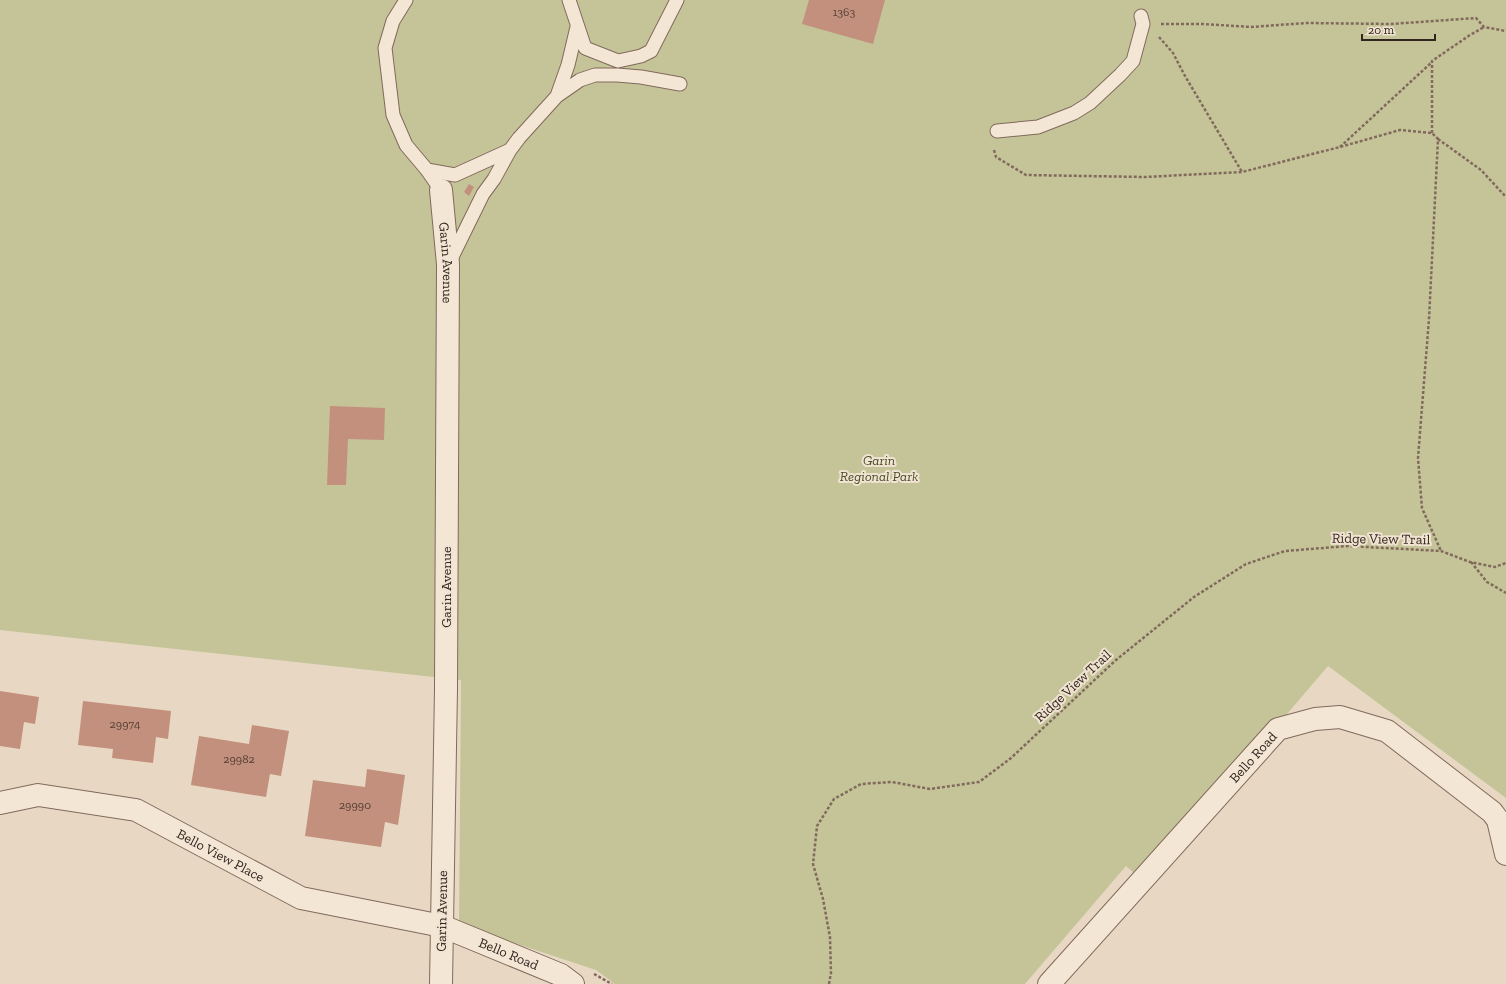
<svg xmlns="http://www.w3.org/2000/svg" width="1506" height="984" font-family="'Zilla Slab',serif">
  <rect width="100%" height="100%" fill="#e8d8c3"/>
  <path fill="#c5c499" d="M0,0H1506V798L1328,666L1144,882L1126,866L1025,984H615L596,970L459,925L461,680L0,630Z"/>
  <path fill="#c2907d" d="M809,0H885L873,44L802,24Z
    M469,184L474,187L469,196L464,192Z
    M330,406L385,408L384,440L348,439L346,485H327Z
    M0,691L39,697L35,724L24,722L20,749L0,746Z
    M83,701L171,711L168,739L156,737L153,763L112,758L113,749L78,745Z
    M252,725L289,731L281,776L270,774L266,797L191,785L199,736L249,744Z
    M367,769L405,775L398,825L385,822L381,847L305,836L313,780L365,787Z"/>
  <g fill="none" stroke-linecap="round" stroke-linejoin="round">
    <g stroke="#816a5c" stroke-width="15">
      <path id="lane" d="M406,0L393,21L385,48L393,115L406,145L427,170L441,190
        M569,0L585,48L618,61L641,56L651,51L677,0
        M557,96L568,65L577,27
        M997,131L1038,127L1074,113L1090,103L1120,75L1133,61L1143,24L1141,16
        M427,170L455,175L510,150
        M450,261L483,194L494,179L510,150L519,138L557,96L580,80L595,75H617L641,77L680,84"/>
    </g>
    <g stroke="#816a5c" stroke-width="24">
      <g id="street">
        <path id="s1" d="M441,190L448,264L446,689L441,984"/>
        <path id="s2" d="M0,803L38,795L136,810L301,898L442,926L561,975L573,984"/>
        <path id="s3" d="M1049,984L1278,729L1315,719L1340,717L1387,731L1492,812L1498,820L1506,854"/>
      </g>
    </g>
    <path stroke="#816a5c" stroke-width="2.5" stroke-dasharray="3 2" stroke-linecap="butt" d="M1161,24H1203L1251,27L1306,23L1391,24L1476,18L1484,27L1506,31
      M1159,37L1173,53L1185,76L1242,172
      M1432,133V61L1470,35L1484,27
      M1438,139L1481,170L1506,197
      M1340,147L1432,62
      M994,150L996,157L1026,175L1145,177L1242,172L1340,147L1400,130L1432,133L1438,139L1429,319L1418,458L1422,508L1441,551
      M1471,562L1487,582L1506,593
      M594,974L612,984
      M829,984L831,973L830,937L823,899L813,864L817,826L834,799L861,784L892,782L930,789L979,782L1011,758L1116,660L1194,597L1246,564L1285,551L1348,546L1441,551L1470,562L1495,567L1506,563"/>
    <use href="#lane" stroke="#f4e6d5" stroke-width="13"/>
    <use href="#street" stroke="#f4e6d5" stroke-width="22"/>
  </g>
  <g text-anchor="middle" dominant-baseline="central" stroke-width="4" stroke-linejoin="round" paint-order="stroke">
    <g font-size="12" fill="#564036">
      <text x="844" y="12">1363</text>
      <text x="125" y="724">29974</text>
      <text x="239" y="759">29982</text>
      <text x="355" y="805">29990</text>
    </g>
    <g font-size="14" fill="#32251e" stroke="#f1e3d2">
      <text stroke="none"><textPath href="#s1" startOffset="73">Garin Avenue</textPath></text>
      <text transform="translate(1381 539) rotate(1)">Ridge View Trail</text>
      <text transform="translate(446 587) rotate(-90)">Garin Avenue</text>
      <text transform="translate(1073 686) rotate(-43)">Ridge View Trail</text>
      <text stroke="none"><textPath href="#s3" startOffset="305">Bello Road</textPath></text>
      <text stroke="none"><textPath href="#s2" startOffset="234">Bello View Place</textPath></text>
      <text transform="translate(442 911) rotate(-89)">Garin Avenue</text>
      <text stroke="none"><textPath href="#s2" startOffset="541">Bello Road</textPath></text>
    </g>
    <g font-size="14" font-style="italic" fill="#494c27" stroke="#f1e3d2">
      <text x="879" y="460">Garin<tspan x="879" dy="16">Regional Park</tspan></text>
    </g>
  </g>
  <path d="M1362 34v6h73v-6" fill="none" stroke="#32251e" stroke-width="2"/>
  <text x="1368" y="34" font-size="12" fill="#32251e" stroke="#f1e3d2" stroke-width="3" paint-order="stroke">20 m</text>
</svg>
